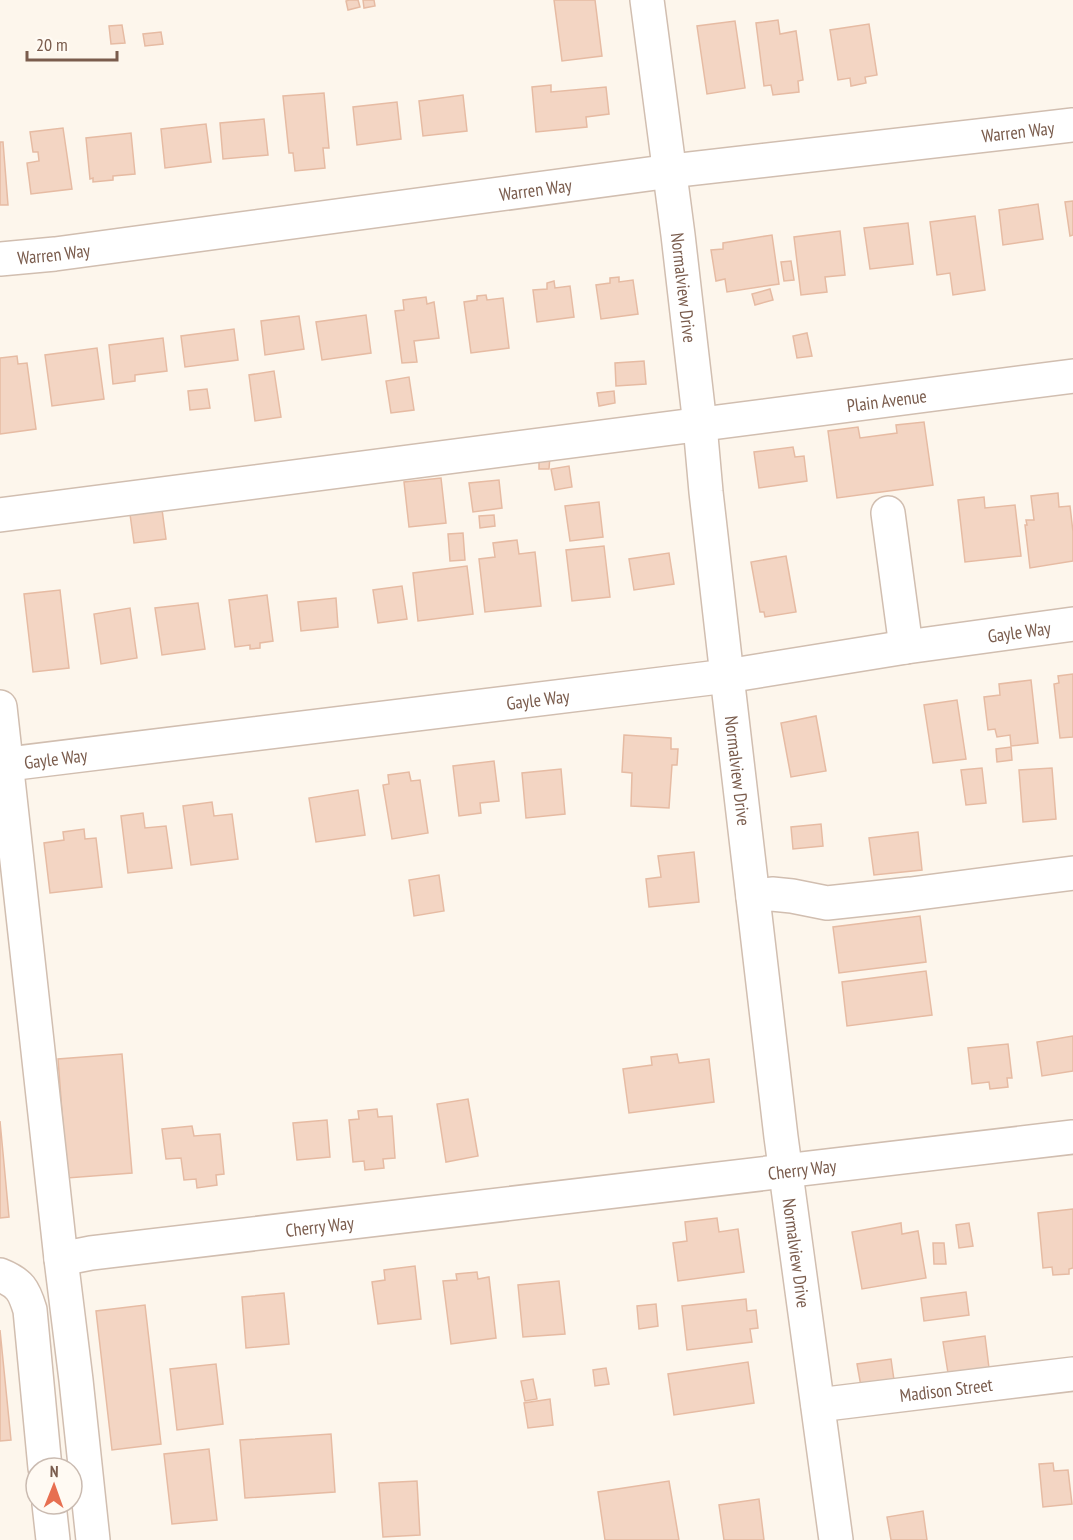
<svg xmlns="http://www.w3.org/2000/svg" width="1073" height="1540" font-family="'PT Sans Narrow',sans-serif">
  <rect width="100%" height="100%" fill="#fdf6ec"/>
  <path fill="#f3d5c3" stroke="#e6bba3" stroke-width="1.5" d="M349,0H358L360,7L348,10L346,1Z
    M363,0H374L375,6L364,8Z
    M554,0H595L602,56L562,61Z
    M778,20L780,34L796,31L803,80L798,81L799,92L773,95L771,85L764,86L756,23Z
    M735,21L745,88L707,94L697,26Z
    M869,24L877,75L865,77L866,83L851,86L850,78L838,80L830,30Z
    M122,25L125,43L111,44L109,26Z
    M161,32L163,44L145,46L143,34Z
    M551,85V92L606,87L609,114L586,117L587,127L536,132L532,87Z
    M324,93L329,148H323L325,168L295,171L293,153H289L283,96Z
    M463,95L467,131L423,136L419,101Z
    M397,102L401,139L357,145L353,107Z
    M264,119L268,155L223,159L220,123Z
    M206,124L211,162L165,168L161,129Z
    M63,128L72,189L31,194L27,163L39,161L38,152H33L30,132Z
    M131,133L135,174L113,176V180L93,182V178L90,179L86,138Z
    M0,142H3L8,205H0Z
    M1073,201V235L1070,236L1065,202Z
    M1038,204L1043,239L1003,245L999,210Z
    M975,216L985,290L953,295L950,273L937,275L930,222Z
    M908,223L913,264L870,269L864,228Z
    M840,231L845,275L825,277L827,292L801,295L794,237Z
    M772,235L779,284L727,292L725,279L716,281L711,250L723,249V243Z
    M791,261L794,280L784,281L781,262Z
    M619,277V282L633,280L638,314L601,319L596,285L610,283V278Z
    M554,281L555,288L570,286L574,317L537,322L533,290L547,289V283Z
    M770,289L773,300L755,305L752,294Z
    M486,295L487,300L503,298L509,348L471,353L464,302L477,300V296Z
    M426,297L427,304L434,302L439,338L414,341L417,362L402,363L395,311L404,310L403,300Z
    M366,315L371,353L322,360L316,322Z
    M299,316L304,349L265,355L261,321Z
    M234,329L238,360L185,367L181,336Z
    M807,333L812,356L797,358L793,336Z
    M163,338L167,371L135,375V381L113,384L109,345Z
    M97,348L104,399L52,406L45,355Z
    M17,356L18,364L27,363L36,429L0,434V358Z
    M644,361L646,384L616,386L615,363Z
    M274,371L281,417L255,421L249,375Z
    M409,377L414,410L391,413L386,381Z
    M207,389L210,408L190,410L188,391Z
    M614,391L615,403L599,406L597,393Z
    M924,422L933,485L837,498L828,431L858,427L860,438L897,433L896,425Z
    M793,447L795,457L804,456L807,481L759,488L754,452Z
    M539,456H550L549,469H539Z
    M569,466L572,487L555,490L551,469Z
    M441,478L446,523L409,527L404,482Z
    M499,480L502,508L473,512L469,483Z
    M1058,493L1059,507L1070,506L1073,532V561L1030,568L1025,525H1027L1026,520H1034L1031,496Z
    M984,497L985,508L1015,505L1021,556L965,562L958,500Z
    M161,502L166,539L134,543L129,507Z
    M599,502L603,537L570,541L565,506Z
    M494,515L495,526L480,528L479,516Z
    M463,533L465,560L450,561L448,534Z
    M517,540L519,554L535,552L541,606L485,612L479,559L495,557L493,543Z
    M604,546L610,597L572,601L566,550Z
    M669,553L674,584L634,590L629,559Z
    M786,556L796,612L765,617L764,612H760L751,562Z
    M467,566L473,614L418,621L413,573Z
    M402,586L407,619L378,623L373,590Z
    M60,590L69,668L33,672L24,594Z
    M267,595L273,641L260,643V648L250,649V645L235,647L229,600Z
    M336,598L338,627L301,631L298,602Z
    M198,603L205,649L162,655L155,608Z
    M130,608L137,658L101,664L94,614Z
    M1073,674V737L1060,738L1054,684L1059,683L1058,676Z
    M1031,680L1038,743L1011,746L1010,735L997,737L995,729L988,730L984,697L1000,695L999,684Z
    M957,700L966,759L933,763L924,705Z
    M816,716L826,771L791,777L781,723Z
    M624,735L671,738V749H678L677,765H672L669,808L631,806L632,773L622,772Z
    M1011,747L1012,760L997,762L996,749Z
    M494,761L499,801L480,803L481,813L459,816L453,766Z
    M982,768L986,803L966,805L961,770Z
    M1052,768L1056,819L1023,822L1019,770Z
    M561,769L565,814L526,818L522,773Z
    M409,772L411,781L420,780L428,833L392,839L383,785L389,784L388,775Z
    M358,790L365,835L316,842L309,798Z
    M212,802L214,816L232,814L238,859L191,865L183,806Z
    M143,813L145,828L166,826L172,868L128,873L121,816Z
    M821,824L823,846L793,849L791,827Z
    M84,829L85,839L96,838L102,887L50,893L44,843L64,840L63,832Z
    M918,832L922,870L874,875L869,838Z
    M694,852L699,902L649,907L646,879L661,877L658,856Z
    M439,875L444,911L414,916L409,880Z
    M920,916L926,962L839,973L833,927Z
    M926,971L932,1015L847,1026L842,982Z
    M1073,1036V1071L1042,1076L1037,1042Z
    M1008,1044L1012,1078H1007L1008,1087L990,1089L989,1082L972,1084L968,1048Z
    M122,1054L132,1173L67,1178L58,1059Z
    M677,1054L679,1063L709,1059L714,1102L629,1113L623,1069L652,1065L651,1057Z
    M468,1099L478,1156L446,1162L437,1104Z
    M377,1109L378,1117L392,1116L395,1158L383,1159L384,1168L365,1170L364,1161L353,1162L349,1120L359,1119L358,1111Z
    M327,1120L330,1157L297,1160L293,1123Z
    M0,1121L9,1217L0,1218Z
    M192,1126L194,1136L220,1134L224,1174L216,1175L217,1185L197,1188L196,1179L184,1180L181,1158L166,1159L162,1129Z
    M1073,1209V1268L1069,1269V1274L1053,1275L1052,1267L1043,1268L1038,1213Z
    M717,1218L719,1232L738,1229L744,1272L678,1281L673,1243L687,1241L685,1222Z
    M901,1223L902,1234L918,1231L926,1278L862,1289L852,1232Z
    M969,1223L973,1246L959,1248L956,1225Z
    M933,1243H944L946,1264H934Z
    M415,1266L421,1319L378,1324L372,1282L385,1280L384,1270Z
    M477,1272L478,1279L489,1277L496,1338L451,1344L443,1281L457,1280L456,1274Z
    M559,1281L565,1334L523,1337L518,1285Z
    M966,1292L969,1315L924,1321L921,1298Z
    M284,1293L289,1344L246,1348L242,1297Z
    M746,1299L747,1311L756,1310L758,1328L750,1329L752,1342L687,1350L682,1306Z
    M656,1304L658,1326L639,1329L637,1306Z
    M145,1305L161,1444L112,1450L96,1311Z
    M0,1330L11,1440L0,1441Z
    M985,1336L989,1368L948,1373L943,1342Z
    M891,1359L895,1387L862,1392L857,1364Z
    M748,1362L754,1403L674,1415L668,1374Z
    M216,1364L223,1424L177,1430L170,1369Z
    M606,1368L609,1384L595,1386L593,1370Z
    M533,1379L537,1399L525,1401L521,1381Z
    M550,1399L553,1425L528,1428L524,1403Z
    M331,1434L335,1492L245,1498L240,1440Z
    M209,1449L217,1520L172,1524L164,1454Z
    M1053,1463L1054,1471L1068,1470L1072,1504L1043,1507L1039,1464Z
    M417,1481L420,1535L383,1537L379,1483Z
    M669,1481L679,1540H605L598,1492Z
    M759,1499L764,1540H724L719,1505Z
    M923,1511L927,1540H891L887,1517Z"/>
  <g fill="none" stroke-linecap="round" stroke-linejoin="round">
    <g stroke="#d1beb0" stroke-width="36">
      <g id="minor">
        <path id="s1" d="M647,0L678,235L700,425L706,492L727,676L781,1137L836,1540"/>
        <path id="s2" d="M0,259L55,254L671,171L1073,125"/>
        <path d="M888,513L906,647"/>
        <path id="s3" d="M0,515L1073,376"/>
        <path id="s4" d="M0,707L61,1259L91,1253L1073,1137"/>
        <path id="s5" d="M0,765L727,676L906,647L1073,624"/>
        <path d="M753,897L772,894L792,896L827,903L911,894L1073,873"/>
        <path d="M61,1259L76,1380L93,1540"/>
        <path d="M0,1275C20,1283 24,1290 30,1310L45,1468"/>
        <path id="s6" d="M818,1405L1073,1374"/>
        <path d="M49,1504L53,1540"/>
      </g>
    </g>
    <use href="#minor" stroke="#fff" stroke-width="33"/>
  </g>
  <g text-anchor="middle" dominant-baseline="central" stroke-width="6" stroke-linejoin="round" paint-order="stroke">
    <g font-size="18" fill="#7a5c4d" stroke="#fffaf3">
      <text stroke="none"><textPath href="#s2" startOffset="1026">Warren Way</textPath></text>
      <text stroke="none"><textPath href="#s2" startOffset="540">Warren Way</textPath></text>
      <text stroke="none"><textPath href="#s2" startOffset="54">Warren Way</textPath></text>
      <text stroke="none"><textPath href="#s1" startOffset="290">Normalview Drive</textPath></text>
      <text stroke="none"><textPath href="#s3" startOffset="894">Plain Avenue</textPath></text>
      <text stroke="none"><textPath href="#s5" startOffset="1028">Gayle Way</textPath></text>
      <text stroke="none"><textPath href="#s5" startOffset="542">Gayle Way</textPath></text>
      <text stroke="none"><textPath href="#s5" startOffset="56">Gayle Way</textPath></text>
      <text stroke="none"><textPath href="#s1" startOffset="776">Normalview Drive</textPath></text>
      <text stroke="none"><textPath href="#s4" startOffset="1302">Cherry Way</textPath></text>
      <text stroke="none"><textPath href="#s4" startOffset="816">Cherry Way</textPath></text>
      <text stroke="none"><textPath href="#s1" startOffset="1262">Normalview Drive</textPath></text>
      <text stroke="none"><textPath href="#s6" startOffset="129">Madison Street</textPath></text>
    </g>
  </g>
  <g transform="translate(54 1486) rotate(1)"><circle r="28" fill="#fffaf3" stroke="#cabbb1" stroke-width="1.5"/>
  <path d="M0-4.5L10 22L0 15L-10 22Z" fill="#e76f51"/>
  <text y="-9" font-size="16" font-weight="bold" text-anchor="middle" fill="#7a5c4d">N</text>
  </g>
  <path d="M27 51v9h90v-9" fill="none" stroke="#7a5c4d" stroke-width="3"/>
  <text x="36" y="51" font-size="18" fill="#7a5c4d" stroke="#fffaf3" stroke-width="4.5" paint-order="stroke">20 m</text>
</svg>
